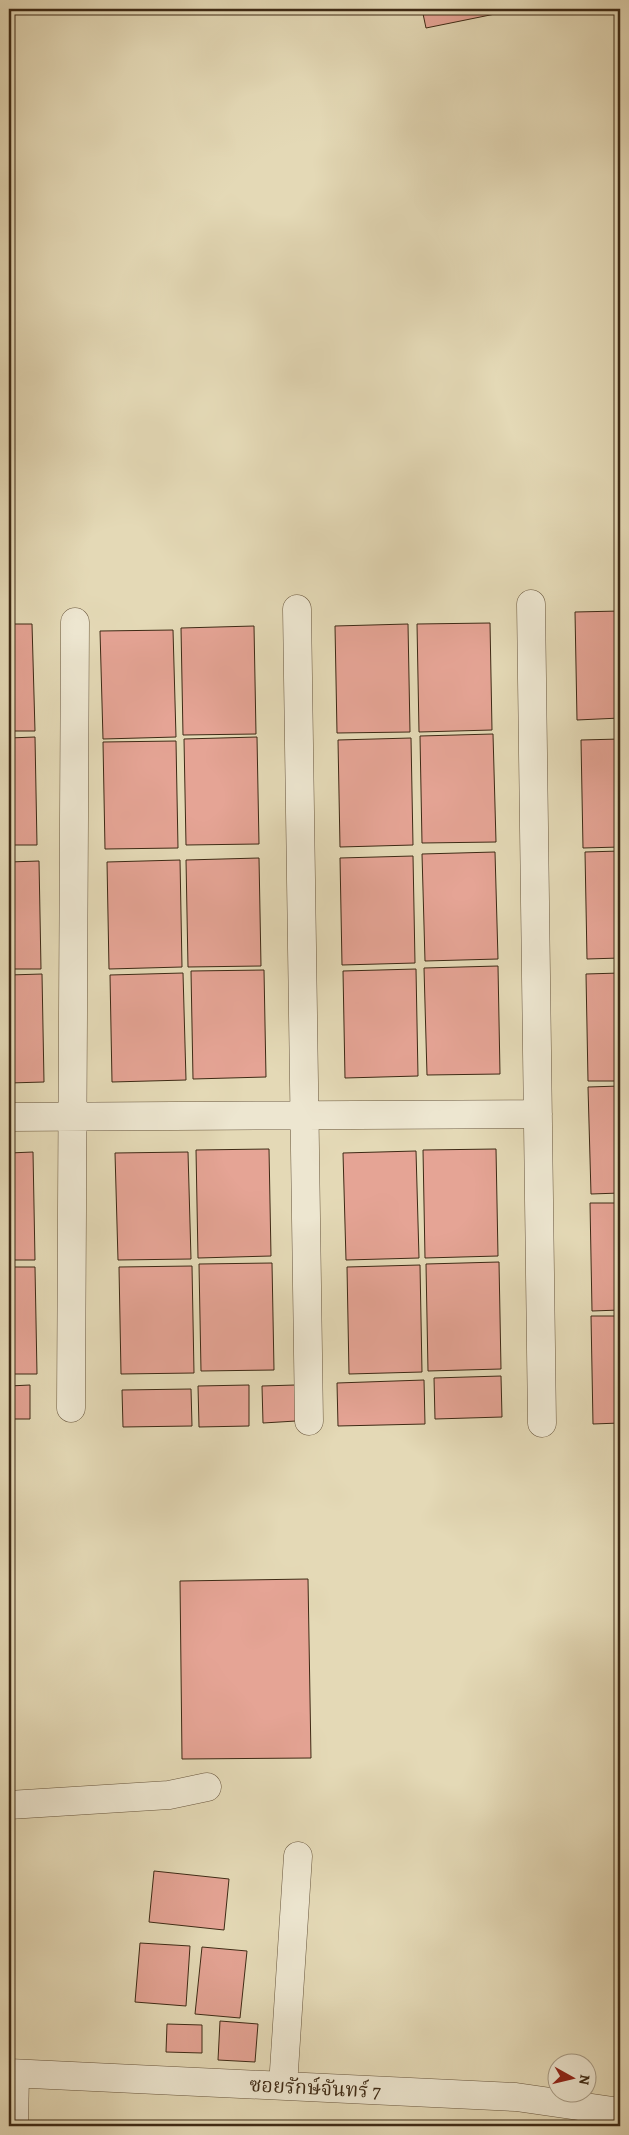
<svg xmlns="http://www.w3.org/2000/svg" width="629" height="2135" font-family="Alegreya,'Noto Serif Thai',serif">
  <rect width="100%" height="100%" fill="#e4d9b6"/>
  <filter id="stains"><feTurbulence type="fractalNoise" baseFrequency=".004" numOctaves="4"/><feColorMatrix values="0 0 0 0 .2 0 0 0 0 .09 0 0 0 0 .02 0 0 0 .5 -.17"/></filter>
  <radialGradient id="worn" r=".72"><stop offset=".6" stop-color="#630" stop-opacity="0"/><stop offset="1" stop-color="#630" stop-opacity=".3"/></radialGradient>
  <path fill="#e5a495" stroke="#3e2a15" d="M422,9H494L495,14L426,28Z
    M620,611V718L577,720L575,612Z
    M490,623L492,730L419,732L417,624Z
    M9,624H32L35,731H9Z
    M408,624L410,732L337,733L335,626Z
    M254,626L256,734L183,735L181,628Z
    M173,630L176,737L103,739L100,631Z
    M493,734L496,842L422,843L420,736Z
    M35,737L37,845H9V738Z
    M257,737L259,844L186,845L184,739Z
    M411,738L413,845L340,847L338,740Z
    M620,739V847L583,848L581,740Z
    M176,741L178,848L105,849L103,742Z
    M620,851V958L587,959L585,852Z
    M495,852L498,959L425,961L422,854Z
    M413,856L415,963L342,965L340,858Z
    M259,858L261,966L188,967L186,860Z
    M180,860L182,967L109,969L107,862Z
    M39,861L41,969H9V862Z
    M498,966L500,1074L427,1075L424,968Z
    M416,969L418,1076L345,1078L343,971Z
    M264,970L266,1077L193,1079L191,971Z
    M183,973L186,1080L112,1082L110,975Z
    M620,973V1081H588L586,974Z
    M42,974L44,1082L9,1083V975Z
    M620,1086V1193L591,1194L588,1087Z
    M269,1149L271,1256L198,1258L196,1150Z
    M496,1149L498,1256L425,1258L423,1150Z
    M416,1151L419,1258L346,1260L343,1153Z
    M33,1152L35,1260H9V1153Z
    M188,1152L191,1259L118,1260L115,1153Z
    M590,1203H620V1310L592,1311Z
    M499,1262L501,1369L428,1371L426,1264Z
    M272,1263L274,1370L201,1371L199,1264Z
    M420,1265L422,1372L349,1374L347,1267Z
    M192,1266L194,1373L121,1374L119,1267Z
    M9,1267H35L37,1374H9Z
    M591,1316H620V1423L593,1424Z
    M501,1376L502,1417L435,1419L434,1378Z
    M424,1380L425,1424L338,1426L337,1383Z
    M30,1385V1419H9V1386Z
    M249,1385V1426L199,1427L198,1386Z
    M295,1385L296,1421L263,1423L262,1386Z
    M191,1389L192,1426L123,1427L122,1390Z
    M308,1579L311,1758L182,1759L180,1581Z
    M154,1871L229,1879L224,1930L149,1922Z
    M140,1943L190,1946L186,2006L135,2002Z
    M202,1947L247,1951L240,2018L195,2014Z
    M220,2021L258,2024L255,2062L218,2060Z
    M167,2024L202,2025V2053L166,2052Z"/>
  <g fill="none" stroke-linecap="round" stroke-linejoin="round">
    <g stroke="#68563d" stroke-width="29">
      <path id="minor" d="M531,604L542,1423
        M297,609L309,1421
        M9,1117L538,1114
        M71,1408L75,622
        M9,1805L169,1795L207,1787
        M9,2073L516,2097L620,2112
        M283,2086L298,1856
        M14,2126L15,2074"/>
    </g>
    <use href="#minor" stroke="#ede6d0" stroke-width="28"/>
  </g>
  <g text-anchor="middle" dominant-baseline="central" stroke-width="4.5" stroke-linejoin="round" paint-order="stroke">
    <g font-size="20" fill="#3e2a15" stroke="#ede6d0">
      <text transform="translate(315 2088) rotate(3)">ซอยรักษ์จันทร์ 7</text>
    </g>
  </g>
  <rect width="629" height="2135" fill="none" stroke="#e4d9b6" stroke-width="30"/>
  <rect x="10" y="10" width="609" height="2115" fill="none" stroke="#3e2a15" stroke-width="2.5"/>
  <rect x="15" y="15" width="599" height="2105" fill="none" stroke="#3e2a15"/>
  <g transform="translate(572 2078) rotate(98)"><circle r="24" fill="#ede6d0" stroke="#a79b85"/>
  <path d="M0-4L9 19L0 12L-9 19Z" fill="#8f2418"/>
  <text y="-8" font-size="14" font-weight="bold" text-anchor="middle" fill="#3e2a15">N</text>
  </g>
  <rect width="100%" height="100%" filter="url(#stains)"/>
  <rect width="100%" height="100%" fill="url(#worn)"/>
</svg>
